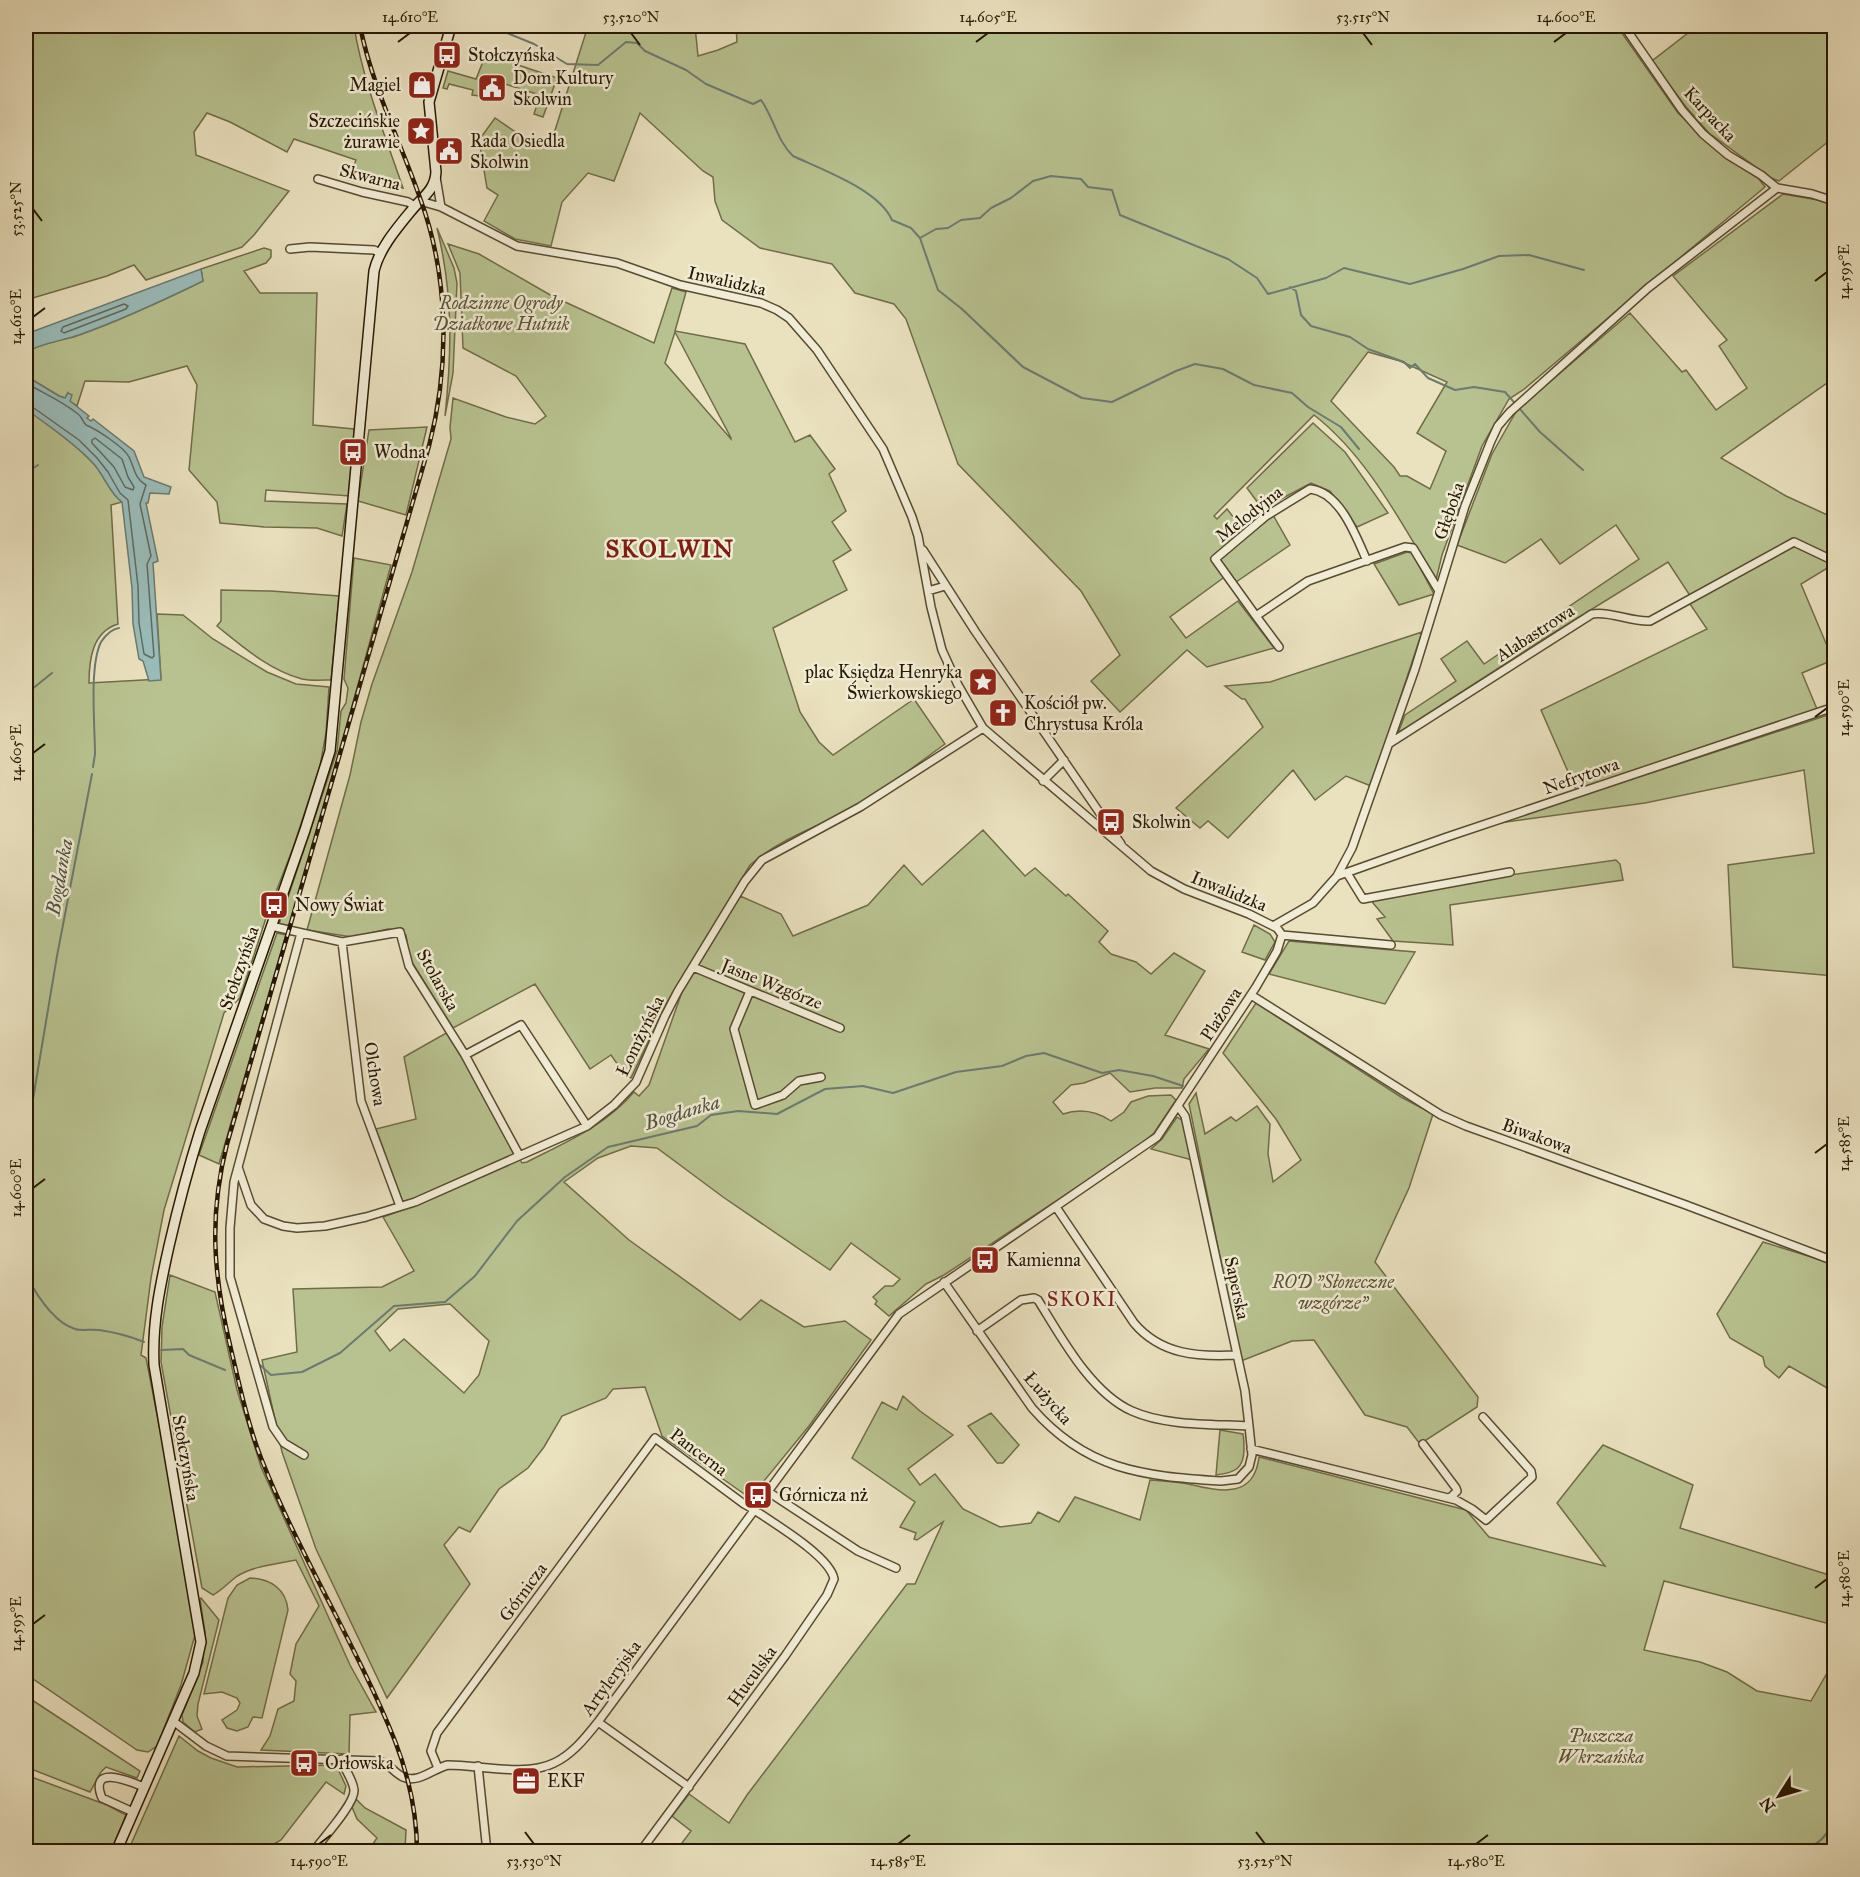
<svg xmlns="http://www.w3.org/2000/svg" width="1860" height="1877" font-family="'IM FELL Great Primer',serif">
  <rect width="100%" height="100%" fill="#eae1bf"/>
  <filter id="stains"><feTurbulence type="fractalNoise" baseFrequency=".00333" numOctaves="4"/><feColorMatrix values="0 0 0 0 .2 0 0 0 0 .09 0 0 0 0 .02 0 0 0 .5 -.17"/></filter>
  <radialGradient id="worn" r=".72"><stop offset=".6" stop-color="#630" stop-opacity="0"/><stop offset="1" stop-color="#630" stop-opacity=".3"/></radialGradient>
  <path fill="#b8c290" stroke="#706c48" stroke-width="1.5" fill-rule="evenodd" d="M26,26H354C363,82 385,135 403,188L349,180L356,160L294,139L287,152L230,122L207,113L194,132L196,155L289,191L254,235L242,247L146,280L134,265L107,276L26,300Z
    M588,26H695L698,56L718,50L737,42L736,26H1617L1678,113L1720,153L1759,179L1765,187L1634,296L1523,390L1509,399L1482,446L1442,555L1436,580C1401,523 1368,457 1314,415L1214,516L1217,519L1227,509L1248,536L1273,515L1290,545L1236,582L1230,573L1170,617L1186,638L1238,601L1274,648L1207,667L1187,650L1120,712L1091,681L1120,655L1081,591L958,464L906,319L894,304L855,293L832,264L760,248L722,220L715,201L713,177L703,171L640,113L614,181L588,173L562,202L551,246L515,239L484,221L498,195L487,188L479,140L495,118L539,148L550,146ZM1368,352L1400,361L1447,382L1417,433L1446,451L1430,489L1407,476H1400L1394,467L1331,401Z
    M1697,26H1834V137L1779,181L1771,178L1709,133L1686,107L1652,61Z
    M486,54L557,78L543,117L534,114L540,95L486,78L480,96L472,95L473,90L449,84L447,89L443,88L448,71L476,79Z
    M1783,194L1818,200L1834,205V378L1721,458L1786,496L1834,518V564L1801,584L1833,660L1802,673L1817,709L1576,790L1541,710L1707,629L1690,604L1689,594L1668,562L1542,640L1398,733L1405,715L1456,681L1441,659L1467,641L1484,664L1639,559L1616,525L1560,564L1541,539L1505,563L1457,545L1492,454L1517,410L1630,313L1682,372L1686,370L1716,410L1747,388L1719,346L1727,340L1673,276Z
    M437,228L454,268L457,283L453,373L445,416C452,350 453,293 437,228Z
    M448,244L479,254L552,296L654,343L672,288L686,292L675,331L745,344L795,442L810,435L835,469L829,474L846,511L832,522L851,550L833,561L847,590L773,628L800,712L819,742L833,755L914,699L945,744C911,768 876,798 838,816C807,830 775,843 750,865L667,1002L631,1078L625,1075L611,1055L590,1069L535,984L453,1028L410,959L406,935L402,931L388,929L352,937L307,930L350,775L361,722L372,684L412,572L451,439L450,427L453,398L506,417L535,424L546,416L516,376L463,348L460,273ZM675,332L731,438V439L665,363Z
    M264,248L271,250V257L266,263L244,271L260,293H317L313,425L354,429L350,496L266,490L265,501L347,504L342,536L317,528L264,527L220,523L217,502L189,470L197,385L187,366L129,382L85,381L77,406L69,401L68,393L65,398L59,396L26,376V352C42,343 61,341 79,335C121,320 162,301 203,281L201,269Z
    M26,409C49,425 72,441 92,462C104,474 109,493 122,502L111,505L118,624C92,632 89,660 89,683L161,679L157,614L183,615L213,639L267,672L296,684L329,687L326,733L320,766L293,848L267,915L240,998L224,1013L164,1210L151,1278L141,1355L146,1358L167,1466L195,1635L181,1685L157,1746L148,1752L137,1750L26,1674Z
    M1313,423L1345,452L1388,513L1357,527L1330,491L1311,483L1283,498L1264,511L1247,488Z
    M427,427L406,515L358,501L369,430Z
    M1407,552L1412,553L1434,594L1399,605L1374,564Z
    M354,558L391,565L338,757L289,926L279,924L337,751L341,711L346,703L348,688L344,679Z
    M221,590L271,591L339,596L331,680C322,680 311,681 302,679C269,670 243,647 217,626L221,621Z
    M1422,632L1371,786L1346,776L1315,800L1293,770L1228,838L1208,821L1200,828L1176,808L1263,727L1245,699H1242L1225,686L1270,682Z
    M1834,713V976L1733,967L1728,865L1814,853L1804,770L1645,803L1499,823Z
    M983,830L1025,876L1035,868L1066,896L1068,894L1108,931L1099,942L1111,954L1136,962L1151,974L1174,953L1205,971L1165,1035L1209,1049L1184,1079L1182,1088H1155L1130,1092L1110,1073L1084,1083L1071,1085L1053,1102L1063,1114C1081,1108 1096,1111 1111,1121L1124,1112L1131,1102L1148,1096L1171,1095L1176,1100L1154,1133L1135,1149L944,1275L926,1284L889,1316L875,1304L877,1301L873,1297L885,1286H893L900,1279L851,1243L830,1270L723,1197L657,1148L631,1146L598,1158L564,1182L629,1240L740,1320L761,1300L804,1327L845,1321L871,1340L809,1426L750,1498L662,1436L645,1387L613,1389L606,1398L562,1416L544,1447L528,1468L499,1489L470,1532L459,1527L444,1545L470,1584L387,1698L316,1549L282,1452L262,1360L297,1352L293,1289L382,1287L414,1271L383,1217L405,1209L376,1129L416,1119L404,1057L448,1032L522,1163L527,1162C566,1142 605,1126 634,1092L639,1096L649,1085L682,992L740,896L781,914L793,936L868,905L904,865L922,885ZM450,1304L489,1341L479,1375L464,1393L404,1339L390,1351L375,1331L398,1309Z
    M1616,860L1620,864L1623,880L1450,905L1453,945L1393,941L1377,919L1385,917L1373,903L1374,899L1474,880Z
    M1254,925L1270,934L1275,942L1265,960L1242,952Z
    M277,933L286,935L219,1164L199,1155Z
    M1289,941L1415,952L1385,1004L1269,974Z
    M1256,1003L1401,1097L1433,1114L1409,1188L1375,1262L1478,1397L1477,1407L1420,1444L1407,1427L1365,1415L1314,1340L1292,1341L1241,1361L1189,1104L1196,1093L1205,1134L1231,1117L1236,1121L1257,1106L1270,1124L1268,1154L1273,1182L1301,1160L1276,1119L1223,1053Z
    M1177,1117L1183,1121L1192,1160L1151,1149L1162,1139Z
    M1763,1242L1834,1264V1392L1789,1366L1779,1378L1765,1366L1763,1357L1730,1338L1717,1314Z
    M170,1275L215,1292L237,1390L261,1467L350,1665L376,1712L350,1715L349,1754L261,1750L270,1736L278,1709L294,1701L296,1681L290,1674L296,1644L319,1606L296,1560C277,1564 252,1566 236,1577C228,1583 222,1590 213,1595L202,1588L161,1362L162,1327Z
    M903,1396L920,1411L953,1435L908,1469L920,1485L935,1474L963,1509L1000,1527L1031,1523L1038,1512L1059,1522L1075,1497L1140,1520L1150,1480C1162,1481 1176,1481 1188,1484C1219,1491 1254,1500 1259,1457L1466,1510L1489,1537L1605,1566L1557,1503L1603,1445L1693,1485L1680,1528L1829,1575L1834,1536V1625L1664,1581L1644,1650L1700,1662L1727,1672L1757,1691L1811,1701L1834,1661V1851H676L691,1831L672,1816L689,1794L729,1823L747,1795L907,1584H915L943,1522L917,1540L914,1539L916,1533L900,1527L915,1502L852,1458L882,1402L897,1410Z
    M991,1413L1019,1445L1003,1463H997L968,1426Z
    M1220,1430L1243,1434C1244,1439 1244,1443 1244,1449C1244,1469 1234,1473 1216,1475Z
    M250,1578C271,1579 286,1589 288,1610L262,1718L253,1717L248,1727L237,1731L227,1728L222,1720L237,1710L240,1703L237,1698L222,1692L204,1694L228,1598L237,1585Z
    M201,1598L219,1620L198,1704L197,1716L202,1729L195,1732L183,1722L182,1715L203,1662L205,1632L200,1599Z
    M26,1696L140,1771L137,1778L106,1767L101,1772L90,1792L26,1767Z
    M179,1736L198,1751L211,1758L237,1767L336,1765L346,1786L344,1794L326,1782L281,1840L262,1851H128Z
    M26,1775L107,1805L126,1815L111,1851H26Z
    M356,1799L365,1808L406,1830L405,1851H368L377,1838L357,1819L352,1807Z"/>
  <path fill="#9abcba" stroke="#6c7a70" stroke-width="1.5" d="M201,269L203,281C162,301 121,320 79,335C61,341 42,343 26,352V334Z
    M26,376L59,396L65,398L68,393L72,395L70,401L89,416L87,418L91,421L93,419L134,451L144,477L171,487L169,494L150,493L148,503H146L158,561L153,563L161,680L149,681L143,661L139,659L133,624L132,588L122,502C109,493 104,474 92,462C72,441 48,426 26,409Z"/>
  <g fill="none" stroke-linecap="round" stroke-linejoin="round">
    <path stroke="#606a5e" stroke-width="1.5" d="M124,304L128,306L126,309L64,333L61,331L63,327Z
      M26,383C43,393 62,401 78,414C82,417 82,421 86,425C96,429 124,447 129,457C135,469 134,478 146,485L140,504L151,556L147,564L154,656L152,658L144,654L139,623L138,586L128,500L120,493L108,472L97,458L79,440L31,406L26,404
      M95,438L122,459L128,477L134,487L133,490L125,487L114,467L92,443V440Z"/>
    <path stroke="#6c7a70" stroke-width="2" d="M490,26L534,44L567,64L598,65L626,42L637,43L645,51L686,70L706,84L753,104L761,100C774,118 777,141 793,156C823,170 879,190 892,220L911,228L920,238L938,290L962,309L1023,367L1082,398L1112,402L1176,371L1195,364L1223,369L1254,385L1292,393L1308,407L1341,427L1359,449
      M920,238L936,229L948,228L961,220L980,218L991,208L1011,198L1033,181L1051,176L1081,179L1088,187L1112,190L1120,215L1228,259L1257,278L1268,294L1326,278L1344,268L1410,284L1463,269L1499,256L1529,255L1584,270
      M1290,287L1296,291L1301,315L1311,326L1350,337L1368,349L1404,362L1410,368L1415,364L1428,378L1455,390L1474,387L1505,392L1540,432L1583,470
      M26,473L38,465
      M26,694L52,673
      M93,767L95,754C95,726 89,666 101,642C105,636 112,629 119,628
      M26,1126L29,1123L57,956L92,774
      M26,1275C36,1294 53,1322 75,1329C82,1331 91,1329 99,1330C114,1332 129,1336 144,1342
      M161,1350L183,1349L189,1355L225,1370
      M260,1365L271,1375L302,1372L340,1353L394,1306L445,1302L475,1276L517,1221L565,1177L608,1147L697,1126L711,1115L738,1111L777,1114L825,1089L863,1086L893,1093L956,1072L1002,1066L1026,1056L1044,1053L1102,1073L1119,1070L1153,1076L1183,1086
      M1809,1847L1823,1852
      M1704,1852H1706
      M1764,1852L1769,1847C1781,1847 1797,1850 1808,1847C1821,1844 1832,1829 1834,1816"/>
    <g stroke="#584a30" stroke-width="10">
      <path id="street" d="M1624,26L1682,110L1703,134L1728,155L1761,175L1777,188L1812,194L1834,201
        M436,177L441,207
        M318,179L362,192L408,202L415,206
        M420,201L441,207L517,246L617,263L680,285L761,303L777,310L789,318L817,350L883,449L912,517L918,536L931,607L942,650L958,685L983,728L1151,871L1184,889L1249,914L1277,928L1282,935
        M290,249L310,247L374,250L381,253
        M923,550L975,631L1121,844
        M1367,561C1356,536 1340,492 1310,489L1266,516L1215,559L1256,616L1308,581L1405,547L1413,548L1439,591
        M928,591L945,586
        M1256,616L1279,647
        M1390,743L1592,614C1611,611 1630,622 1650,621L1794,542L1832,560
        M1043,781L1064,760
        M1347,873L1363,899L1510,872
        M1337,876L1447,837L1834,707
        M271,926L342,942L400,932L409,966L465,1055L519,1155
        M1273,926L1313,903L1337,876L1352,848L1415,669L1465,506L1491,441L1498,426L1510,412L1648,288L1777,188
        M301,933L234,1182L230,1228V1277L273,1427L284,1443L304,1455
        M1282,935L1391,945
        M342,942L361,1101L400,1206
        M693,967L840,1028
        M750,991L734,1029L755,1105L783,1095L799,1081L821,1077
        M1251,995L1441,1115L1466,1126L1686,1205L1834,1261
        M465,1055L521,1025L587,1126
        M238,1167L251,1205L264,1219L283,1226L297,1228L325,1226L366,1217L415,1202L587,1126L614,1105L636,1082L665,1016L678,991L745,881L762,860L860,807L983,728
        M1056,1207L1134,1323C1161,1355 1198,1357 1237,1355
        M944,1282L1032,1408C1086,1470 1142,1476 1221,1481L1238,1479L1249,1467L1252,1455L1249,1426L1245,1391L1185,1116L1178,1106
        M977,1331L1021,1300L1034,1298L1038,1300C1061,1337 1091,1393 1132,1411C1165,1426 1213,1424 1249,1426
        M1423,1444L1456,1488L1457,1491L1450,1498
        M1251,1449L1456,1500L1472,1509L1486,1520L1532,1477L1531,1471L1483,1417
        M767,1491L858,1551L896,1568
        M173,1721L206,1746L227,1756L379,1761C390,1764 393,1772 403,1777C418,1784 434,1768 448,1765C479,1765 526,1777 554,1763C572,1755 586,1737 598,1722L899,1314L1157,1137L1256,987L1277,951L1282,935
        M598,1722L689,1787
        M478,1766L487,1852
        M438,1768L431,1751L437,1733L655,1438L744,1504L753,1509C773,1523 830,1556 834,1579L827,1595L785,1656L640,1852
        M133,1812L102,1798C88,1763 131,1782 144,1787
        M313,1852C322,1839 355,1804 354,1790C353,1779 344,1770 342,1759"/>
    </g>
    <g stroke="#271701" stroke-width="12">
      <path id="secondary" d="M116,1852L194,1673L201,1642L154,1365C152,1324 160,1286 169,1246C178,1207 188,1169 200,1131L305,830L330,751L374,271C379,249 397,228 411,211C421,198 435,191 436,172L429,102L451,26"/>
    </g>
    <use href="#street" stroke="#f1ecd5" stroke-width="7"/>
    <use href="#secondary" stroke="#f1ecd5" stroke-width="9"/>
    <g stroke="#271701" stroke-width="4.5">
      <path id="rail" d="M360,26C372,86 400,141 420,198C449,277 450,365 429,446L227,1144C209,1215 213,1274 230,1345C239,1383 247,1422 261,1458C299,1555 356,1644 395,1741C409,1777 417,1813 417,1852"/>
    </g>
    <use href="#rail" stroke="#f1ecd5" stroke-width="2" stroke-dasharray="7" stroke-linecap="butt"/>
  </g>
  <path fill="none" stroke="#271701" stroke-width="2" d="M631,33L640,45M1363,33L1372,45M398,42L410,33M976,42L988,33M1554,42L1566,33M33,209L42,221M1815,281L1827,272M33,317L45,308M1815,717L1827,708M33,753L45,744M1815,1153L1827,1144M33,1188L45,1179M1815,1588L1827,1579M33,1624L45,1615M525,1832L534,1844M1256,1832L1265,1844M319,1844L331,1835M898,1844L910,1835M1476,1844L1488,1835"/>
  <defs>
    <g id="bus-square" transform="scale(1.5)"><rect x="-9" y="-9" width="18" height="18" rx="4" fill="#8f2418" stroke="#f1ecd5"/><path d="M-5-6H5V4H4V6H2V4H-2V6H-4V4H-5ZM-3.5-4V0h7V-4ZM-3.5 1.2v1.5H-2V1.2ZM2 1.2v1.5H3.5V1.2Z" fill="#fff"/></g>
    <g id="shop-square" transform="scale(1.5)"><rect x="-9" y="-9" width="18" height="18" rx="4" fill="#8f2418" stroke="#f1ecd5"/><path d="M-5-2.5h2.3a2.7 3.5 0 0 1 5.4 0H5L5.5 6h-11ZM-1.5-2.5h3a1.5 2.3 0 0 0-3 0Z" fill="#fff"/></g>
    <g id="civic-square" transform="scale(1.5)"><rect x="-9" y="-9" width="18" height="18" rx="4" fill="#8f2418" stroke="#f1ecd5"/><path d="M-.6-6.5H3V-4.5H.6V-3L4-1V1h2V6H-6V1h2V-1L-.6-3ZM-1.2 2.5V6h2.4V2.5Z" fill="#fff"/></g>
    <g id="sight-square" transform="scale(1.5)"><rect x="-9" y="-9" width="18" height="18" rx="4" fill="#8f2418" stroke="#f1ecd5"/><path d="M0-6L1.8-2.2L6-1.7L2.9 1.2L3.7 5.4L0 3.3L-3.7 5.4L-2.9 1.2L-6-1.7L-1.8-2.2Z" fill="#fff"/></g>
    <g id="church-square" transform="scale(1.5)"><rect x="-9" y="-9" width="18" height="18" rx="4" fill="#8f2418" stroke="#f1ecd5"/><path d="M-1.2-6h2.4v3.5h3.3v2.4h-3.3V6h-2.4V-.1h-3.3v-2.4h3.3Z" fill="#fff"/></g>
    <g id="office-square" transform="scale(1.5)"><rect x="-9" y="-9" width="18" height="18" rx="4" fill="#8f2418" stroke="#f1ecd5"/><path d="M-6-3h4V-5.5h4V-3h4V5H-6ZM-1-4.5V-3h2v-1.5ZM-6 0V1H6V0Z" fill="#fff"/></g>
  </defs>
  <g fill-rule="evenodd">
    <use href="#bus-square" x="447" y="55"/>
    <use href="#shop-square" x="422" y="85"/>
    <use href="#civic-square" x="492" y="88"/>
    <use href="#sight-square" x="421" y="131"/>
    <use href="#civic-square" x="449" y="151"/>
    <use href="#bus-square" x="353" y="452"/>
    <use href="#sight-square" x="983" y="682"/>
    <use href="#church-square" x="1003" y="713"/>
    <use href="#bus-square" x="1111" y="822"/>
    <use href="#bus-square" x="274" y="905"/>
    <use href="#bus-square" x="985" y="1260"/>
    <use href="#bus-square" x="758" y="1495"/>
    <use href="#bus-square" x="304" y="1763"/>
    <use href="#office-square" x="526" y="1781"/>
  </g>
  <g text-anchor="middle" dominant-baseline="central" stroke-width="5" stroke-linejoin="round" paint-order="stroke">
    <g font-size="18" fill="#271701" stroke="#f1ecd5" text-anchor="start">
      <text x="468" y="55">Stołczyńska</text>
      <text x="513" y="78">Dom Kultury<tspan x="513" dy="21">Skolwin</tspan></text>
      <text x="401" y="85" text-anchor="end">Magiel</text>
      <text x="400" y="121" text-anchor="end">Szczecińskie<tspan x="400" dy="21">żurawie</tspan></text>
      <text x="470" y="141">Rada Osiedla<tspan x="470" dy="21">Skolwin</tspan></text>
      <text x="374" y="452">Wodna</text>
      <text x="962" y="672" text-anchor="end">plac Księdza Henryka<tspan x="962" dy="21">Świerkowskiego</tspan></text>
      <text x="1024" y="703">Kościół pw.<tspan x="1024" dy="21">Chrystusa Króla</tspan></text>
      <text x="1132" y="822">Skolwin</text>
      <text x="295" y="905">Nowy Świat</text>
      <text x="1006" y="1260">Kamienna</text>
      <text x="779" y="1495">Górnicza nż</text>
      <text x="325" y="1763">Orłowska</text>
      <text x="547" y="1781">EKF</text>
    </g>
    <g font-size="18" fill="#271701" stroke="#f1ecd5">
      <text transform="translate(1710 114) rotate(47)">Karpacka</text>
      <text transform="translate(370 177) rotate(14)">Skwarna</text>
      <text transform="translate(727 281) rotate(13)">Inwalidzka</text>
      <text transform="translate(1449 511) rotate(-71)">Głęboka</text>
      <text transform="translate(1249 514) rotate(-38)">Melodyjna</text>
      <text transform="translate(1535 633) rotate(-33)">Alabastrowa</text>
      <text transform="translate(1581 776) rotate(-19)">Nefrytowa</text>
      <text transform="translate(1229 891) rotate(22)">Inwalidzka</text>
      <text transform="translate(239 968) rotate(-71)">Stołczyńska</text>
      <text transform="translate(438 980) rotate(61)">Stolarska</text>
      <text transform="translate(772 984) rotate(22)">Jasne Wzgórze</text>
      <text transform="translate(1221 1014) rotate(-57)">Plażowa</text>
      <text transform="translate(640 1036) rotate(-64)">Łomżyńska</text>
      <text transform="translate(375 1074) rotate(81)">Olchowa</text>
      <text transform="translate(1537 1136) rotate(20)">Biwakowa</text>
      <text transform="translate(1237 1288) rotate(78)">Saperska</text>
      <text transform="translate(1048 1398) rotate(49)">Łużycka</text>
      <text transform="translate(699 1452) rotate(37)">Pancerna</text>
      <text transform="translate(186 1458) rotate(80)">Stołczyńska</text>
      <text transform="translate(523 1592) rotate(-54)">Górnicza</text>
      <text transform="translate(752 1676) rotate(-54)">Huculska</text>
      <text transform="translate(611 1678) rotate(-54)">Artyleryjska</text>
    </g>
    <g font-size="18" font-style="italic" fill="#5a5333" stroke="#f1ecd5">
      <text x="501" y="303">Rodzinne Ogrody<tspan x="501" dy="21">Działkowe Hutnik</tspan></text>
      <text x="1333" y="1282">ROD "Słoneczne<tspan x="1333" dy="21">wzgórze"</tspan></text>
      <text x="1601" y="1736">Puszcza<tspan x="1601" dy="21">Wkrzańska</tspan></text>
    </g>
    <g font-size="20" font-style="italic" fill="#4f5142" stroke="#f1ecd5">
      <text transform="translate(59 877) rotate(-80)">Bogdanka</text>
      <text transform="translate(682 1112) rotate(-17)">Bogdanka</text>
    </g>
    <g font-size="20" letter-spacing="1.5" fill="#7a1f14" stroke="#f1ecd5">
      <text x="1082" y="1299">SKOKI</text>
    </g>
    <g font-size="24" font-weight="bold" letter-spacing="1.5" fill="#7a1f14" stroke="#f1ecd5">
      <text x="670" y="549">SKOLWIN</text>
    </g>
  </g>
  <rect width="1860" height="1877" fill="none" stroke="#eae1bf" stroke-width="66"/>
  <g transform="translate(1779 1796) rotate(233)" stroke="#f1ecd5" stroke-width="4.5" paint-order="stroke">
  <path d="M0-4.5L10 22L0 15L-10 22Z" fill="#271701"/>
  <text y="-9" font-size="16" font-weight="bold" text-anchor="middle" fill="#271701">N</text>
  </g>
  <rect x="33" y="33" width="1794" height="1811" fill="none" stroke="#271701" stroke-width="2"/>
  <g font-size="15" text-anchor="middle" fill="#271701">
    <text x="410" y="22">14.610°E</text>
    <text x="631" y="22">53.520°N</text>
    <text x="988" y="22">14.605°E</text>
    <text x="1363" y="22">53.515°N</text>
    <text x="1566" y="22">14.600°E</text>
    <text transform="translate(16 209) rotate(-90)" y="5">53.525°N</text>
    <text transform="translate(1844 272) rotate(-90)" y="5">14.595°E</text>
    <text transform="translate(16 317) rotate(-90)" y="5">14.610°E</text>
    <text transform="translate(1844 708) rotate(-90)" y="5">14.590°E</text>
    <text transform="translate(16 753) rotate(-90)" y="5">14.605°E</text>
    <text transform="translate(1844 1144) rotate(-90)" y="5">14.585°E</text>
    <text transform="translate(16 1188) rotate(-90)" y="5">14.600°E</text>
    <text transform="translate(1844 1579) rotate(-90)" y="5">14.580°E</text>
    <text transform="translate(16 1624) rotate(-90)" y="5">14.595°E</text>
    <text x="319" y="1866">14.590°E</text>
    <text x="534" y="1866">53.530°N</text>
    <text x="898" y="1866">14.585°E</text>
    <text x="1265" y="1866">53.525°N</text>
    <text x="1476" y="1866">14.580°E</text>
  </g>
  <rect width="100%" height="100%" filter="url(#stains)"/>
  <rect width="100%" height="100%" fill="url(#worn)"/>
</svg>
